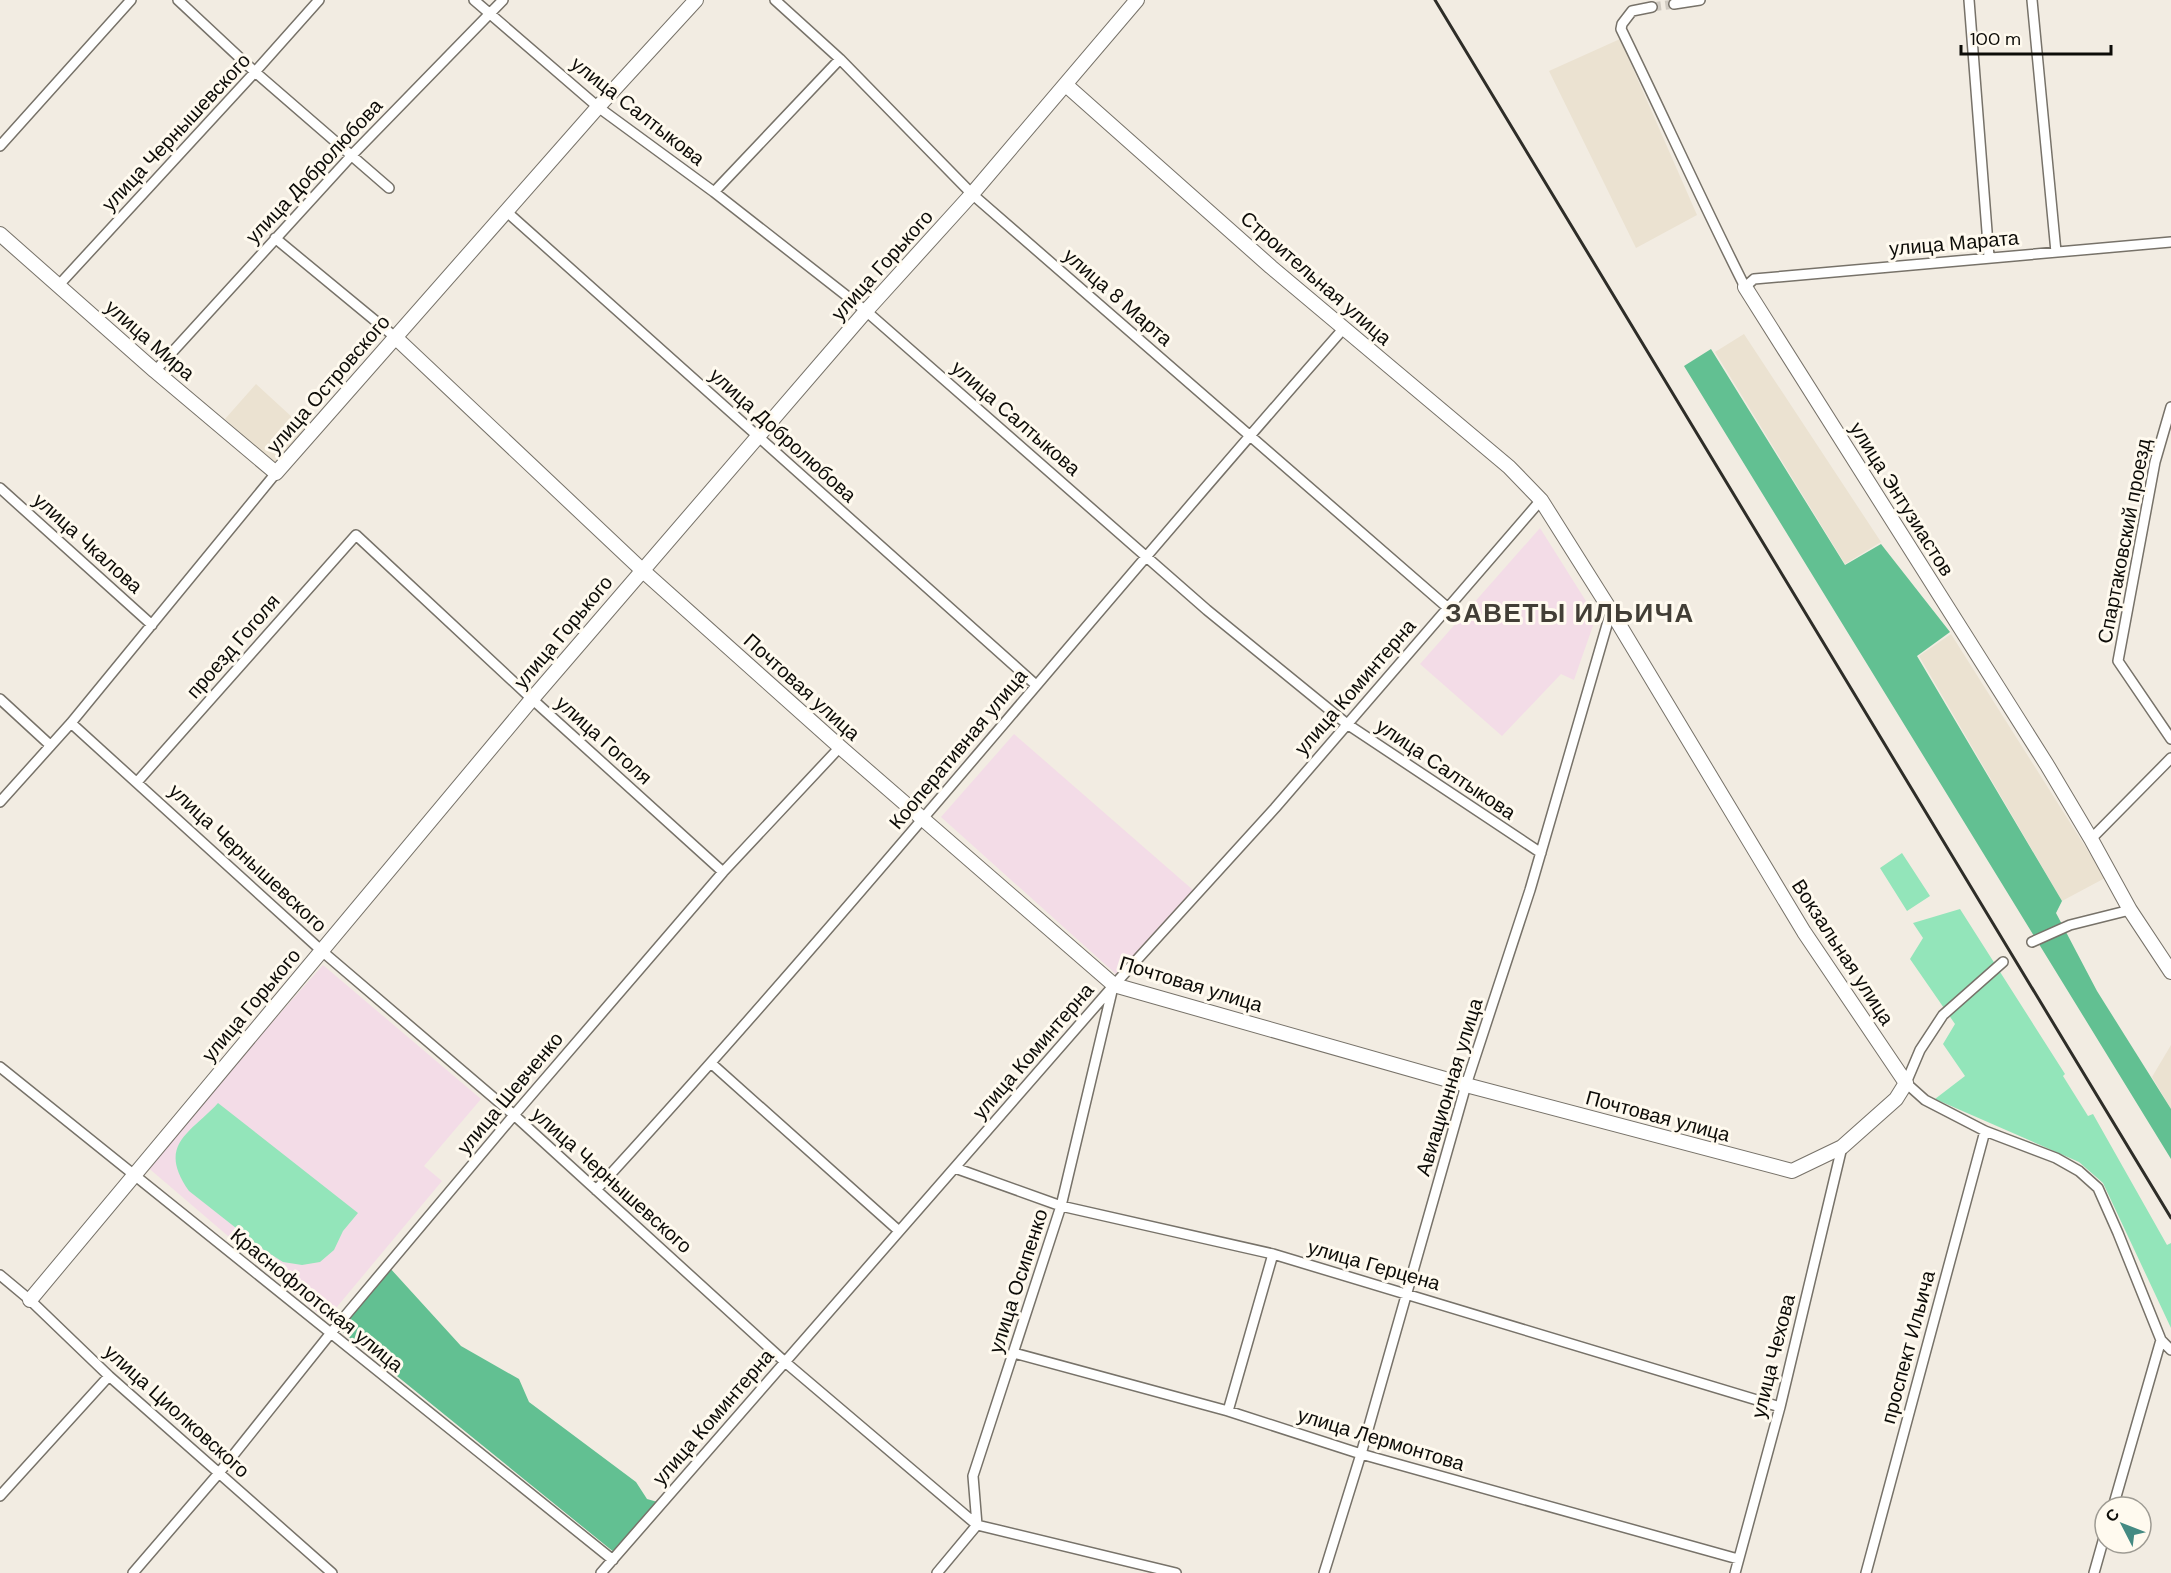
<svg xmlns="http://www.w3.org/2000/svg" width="2171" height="1573" font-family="'DM Sans',sans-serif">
  <rect width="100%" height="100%" fill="#f2ece2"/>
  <path fill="#ebe2d1" d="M1620,39L1697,215L1636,248L1549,71Z
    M1744,334L1881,542L1845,564L1715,352Z
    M256,384L305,429L274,464L225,419Z
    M1951,634L2105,878L2062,901L1919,656Z
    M2171,1045V1109L2152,1077Z"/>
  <path fill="#f3dce7" d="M1540,528L1596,617L1574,680L1561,674L1502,736L1420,664Z
    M1014,734L1193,890L1117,975L941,817Z
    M323,965L481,1099L424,1166L442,1181L326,1320L145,1165Z"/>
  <path fill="#93e5ba" d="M1902,853L1930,896L1907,911L1880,868Z
    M1960,909L2065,1074L2063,1076L2088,1116L2093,1114L2167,1245L2171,1243V1328L2103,1183L2079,1162L1935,1099L1965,1076L1943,1044L1955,1024L1910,959L1923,938L1913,923Z
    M218,1103L358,1213L343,1231L334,1250L320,1262L302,1265L283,1262L264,1250L189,1191C156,1144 191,1133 218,1103Z"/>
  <path fill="#62c092" d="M1711,349L1845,565L1881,544L1950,632L1917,656L2062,901L2056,913L2097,991L2171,1109V1159L1684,366Z
    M389,1267L461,1346L519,1379L529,1402L636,1482L647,1499L661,1503L615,1553L339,1329Z"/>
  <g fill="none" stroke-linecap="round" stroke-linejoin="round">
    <path stroke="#d0cac1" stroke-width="9" stroke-dasharray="9 4.5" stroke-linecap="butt" d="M1652,7L1674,4"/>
    <g stroke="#777269" stroke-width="12">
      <path id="street" d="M178,0L255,72L389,188
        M474,0L598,107L714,192L866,311L1207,610L1347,724L1541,853
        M775,0L840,59L972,194L1448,608
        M1969,0L1989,257
        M2032,0L2056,252
        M1674,4L1700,0
        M1652,7L1632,11L1622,24L1621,29C1663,115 1702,202 1745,287L1754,279L2171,242
        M0,146L131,0
        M714,192L840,59
        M507,212L1036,685
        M275,238L395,337
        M58,286L255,72L319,0
        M155,371L352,155L503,0
        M2171,407L2155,462L2118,661L2171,739
        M0,488L152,625
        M0,699L50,745
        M71,723L323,952L514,1115L785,1362L977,1525L1176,1573
        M138,781L356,535L532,699L723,872
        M0,802L71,723L276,473
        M2091,839L2171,758
        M2032,942L2070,925L2130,910
        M2003,962L1943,1015L1920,1050L1906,1083L1925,1100L1985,1131L2056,1158L2079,1171L2098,1188L2118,1233L2161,1340L2171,1350
        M712,1064L899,1231
        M0,1067L613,1560
        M955,1168L1061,1206L1273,1254L1780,1407
        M596,1190C853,910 1092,614 1344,328
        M0,1275L30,1300L109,1376L332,1573
        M1014,1353L1228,1411L1361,1454L1738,1559
        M1228,1411L1273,1254
        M0,1496L109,1376
        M2113,1507L2161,1340
        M133,1573L219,1473L330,1334L514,1115L723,872L840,747
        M601,1573L1114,985L1275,808L1541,500
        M937,1573L977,1525L973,1476L1061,1206L1113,987
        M1324,1573L1361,1454L1466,1085L1530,890L1611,611
        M1735,1573L1780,1407L1842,1147
        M1866,1573L1985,1131
        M2094,1573L2105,1534"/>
    </g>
    <g stroke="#777269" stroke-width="16">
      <path id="secondary" d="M0,234L155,371L276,473L598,107L696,0
        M1745,287L2047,765L2091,839L2130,910L2171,972
        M395,337L642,570L840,747L1114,985L1466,1085L1792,1171L1842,1147L1896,1099L1906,1083L1804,932L1611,611L1541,500L1509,467L1271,267L1066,85
        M30,1300L532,699L866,311L972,194L1137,0"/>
    </g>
    <use href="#street" stroke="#fff" stroke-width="9"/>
    <use href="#secondary" stroke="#fff" stroke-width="14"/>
    <path stroke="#2e2d28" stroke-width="3" d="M1435,0L2171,1218"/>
  </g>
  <g text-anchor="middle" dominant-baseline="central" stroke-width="6" stroke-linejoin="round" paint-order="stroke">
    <g font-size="20" fill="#0d0c08" stroke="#fffaef">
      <text transform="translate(638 111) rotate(38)">улица Салтыкова</text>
      <text transform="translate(176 132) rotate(-47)">улица Чернышевского</text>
      <text transform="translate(314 171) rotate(-47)">улица Добролюбова</text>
      <text transform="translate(1954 243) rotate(-5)">улица Марата</text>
      <text transform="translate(882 265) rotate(-48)">улица Горького</text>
      <text transform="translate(1316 278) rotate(41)">Строительная улица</text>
      <text transform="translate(1118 297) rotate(41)">улица 8 Марта</text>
      <text transform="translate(150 340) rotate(41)">улица Мира</text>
      <text transform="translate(328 384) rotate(-49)">улица Островского</text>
      <text transform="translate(1016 418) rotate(41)">улица Салтыкова</text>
      <text transform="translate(783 435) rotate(42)">улица Добролюбова</text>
      <text transform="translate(1902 499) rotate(58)">улица Энтузиастов</text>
      <text transform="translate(2124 541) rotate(-79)">Спартаковский проезд</text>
      <text transform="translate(88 543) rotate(42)">улица Чкалова</text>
      <text transform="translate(563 632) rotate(-50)">улица Горького</text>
      <text transform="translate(233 646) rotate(-49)">проезд Гоголя</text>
      <text transform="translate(802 687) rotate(42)">Почтовая улица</text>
      <text transform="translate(1355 687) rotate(-49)">улица Коминтерна</text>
      <text transform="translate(604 740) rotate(42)">улица Гоголя</text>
      <text transform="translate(958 749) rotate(-50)">Кооперативная улица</text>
      <text transform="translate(1446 769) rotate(34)">улица Салтыкова</text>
      <text transform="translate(248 858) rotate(43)">улица Чернышевского</text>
      <text transform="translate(1843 952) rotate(57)">Вокзальная улица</text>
      <text transform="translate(1191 984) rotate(17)">Почтовая улица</text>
      <text transform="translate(251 1005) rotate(-50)">улица Горького</text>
      <text transform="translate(1033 1051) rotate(-49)">улица Коминтерна</text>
      <text transform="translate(1449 1087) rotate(-73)">Авиационная улица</text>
      <text transform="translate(510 1093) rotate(-50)">улица Шевченко</text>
      <text transform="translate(1658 1116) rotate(15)">Почтовая улица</text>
      <text transform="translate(612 1180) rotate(42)">улица Чернышевского</text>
      <text transform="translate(1374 1265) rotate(16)">улица Герцена</text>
      <text transform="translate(1018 1281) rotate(-72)">улица Осипенко</text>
      <text transform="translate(317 1300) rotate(39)">Краснофлотская улица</text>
      <text transform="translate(1908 1347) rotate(-75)">проспект Ильича</text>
      <text transform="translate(1773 1356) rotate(-76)">улица Чехова</text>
      <text transform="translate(177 1411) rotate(42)">улица Циолковского</text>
      <text transform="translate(713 1417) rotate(-49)">улица Коминтерна</text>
      <text transform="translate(1381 1439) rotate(17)">улица Лермонтова</text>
    </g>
    <g font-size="26" font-weight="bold" letter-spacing="1.5" fill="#423e36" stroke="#fffaef">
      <text x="1570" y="613">ЗАВЕТЫ ИЛЬИЧА</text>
    </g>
  </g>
  <g transform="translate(2123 1525) rotate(312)"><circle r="28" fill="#fffaef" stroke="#9e9b93" stroke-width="1.5"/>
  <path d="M0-4.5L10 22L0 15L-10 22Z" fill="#448a82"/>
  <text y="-9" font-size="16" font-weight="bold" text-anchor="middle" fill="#0d0c08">С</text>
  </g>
  <path d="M1961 45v9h150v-9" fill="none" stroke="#0d0c08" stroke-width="3"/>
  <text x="1970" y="45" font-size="18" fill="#0d0c08" stroke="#fffaef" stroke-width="4.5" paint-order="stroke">100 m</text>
</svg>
